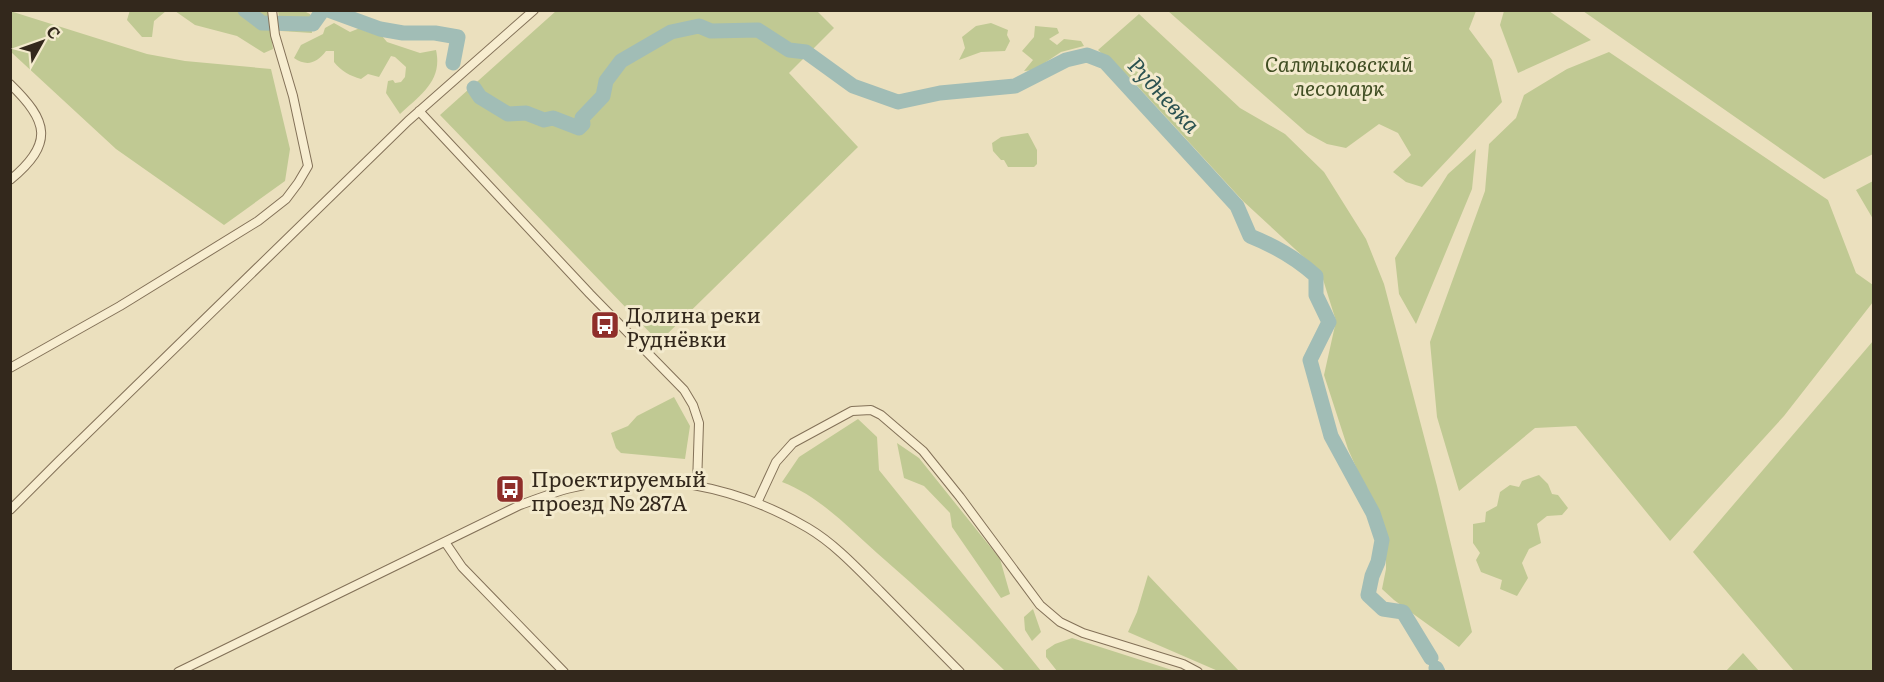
<svg xmlns="http://www.w3.org/2000/svg" width="1884" height="682" font-family="Literata,serif">
<style>
.green{fill:#c0c993}
.lines{fill:none;stroke-linecap:round;stroke-linejoin:round}
.river{stroke:#a1bdb6;stroke-width:15}
.street-casing{stroke:#837158;stroke-width:10}
.street{stroke:#f7edd0;stroke-width:8}
.labels{text-anchor:middle;dominant-baseline:central;stroke-width:6;stroke-linejoin:round;paint-order:stroke}
.park-label{font-size:21px;font-style:italic;fill:#414e23;stroke:#f3eacd}
.poi-label{font-size:21px;fill:#33281c;stroke:#f3eacd;text-anchor:start}
.water-label{font-size:22px;font-style:italic;fill:#2b5251;stroke:#f3eacd}
</style>
<rect width="100%" height="100%" fill="#ebe0be"/>
<path class="green" d="M 130,10 L 166,10 L 166,11 L 154,21 L 152,37 L 142,37 L 127,20 Z
M 10,11 L 147,54 L 185,61 L 271,69 L 290,149 L 285,181 L 224,225 L 116,149 L 11,52 Z
M 175,11 L 268,11 L 273,49 L 264,53 L 237,36 L 195,25 Z
M 278,11 L 304,11 L 310,14 L 312,33 L 281,31 Z
M 556,11 L 817,11 L 834,28 L 789,73 L 858,147 L 659,342 L 440,115 Z
M 1168,11 L 1476,11 L 1469,29 L 1492,60 L 1502,102 L 1422,187 L 1406,182 L 1393,172 L 1411,155 L 1398,133 L 1379,124 L 1346,148 L 1327,144 L 1307,133 Z
M 1504,11 L 1549,11 L 1591,40 L 1518,73 L 1500,25 Z
M 1583,11 L 1873,11 L 1873,154 L 1824,179 Z
M 1139,14 L 1240,108 L 1285,134 L 1324,172 L 1366,239 L 1384,284 L 1437,486 L 1472,632 L 1459,647 L 1394,600 L 1382,589 L 1386,569 L 1386,535 L 1348,449 L 1324,375 L 1336,321 L 1321,273 L 1243,201 L 1130,78 L 1098,50 Z
M 334,23 L 350,32 L 360,28 L 365,31 L 382,36 L 387,42 L 420,53 L 436,50 C 443,81 420,95 400,114 L 386,93 L 388,81 L 393,80 L 395,83 L 401,82 L 405,77 L 406,67 L 395,57 L 391,56 L 379,77 L 368,74 L 361,79 C 350,76 341,71 334,62 L 334,51 L 326,51 C 317,63 307,67 294,58 L 301,45 L 323,34 L 325,28 Z
M 991,23 L 1008,30 L 1007,35 L 1010,41 L 1005,51 L 981,52 L 959,60 L 965,48 L 962,37 L 976,26 Z
M 1035,26 L 1057,28 L 1059,33 L 1049,39 L 1057,45 L 1064,39 L 1081,41 L 1084,46 L 1061,52 L 1034,70 L 1024,71 L 1033,60 L 1022,51 L 1034,37 Z
M 1609,52 L 1828,200 L 1856,273 L 1873,285 L 1873,302 L 1784,416 L 1670,541 L 1576,426 L 1535,428 L 1459,491 L 1437,417 L 1430,342 L 1485,191 L 1489,144 L 1516,118 L 1524,95 L 1567,69 Z
M 1028,133 L 1037,150 L 1037,164 L 1034,167 L 1008,167 L 1004,160 L 1001,160 L 993,151 L 992,143 L 1001,137 Z
M 1476,149 L 1472,189 L 1416,324 L 1399,294 L 1395,258 L 1448,174 Z
M 1873,181 L 1873,219 L 1856,190 Z
M 1873,341 L 1873,671 L 1794,671 L 1693,552 Z
M 674,397 L 690,426 L 685,459 L 621,453 L 616,448 L 611,433 L 628,426 L 637,416 Z
M 858,419 L 877,437 L 879,470 L 1041,671 L 1005,671 C 963,630 921,591 877,553 C 848,527 819,496 782,482 L 799,457 Z
M 897,443 L 919,458 L 1000,559 L 1010,594 L 1001,598 L 952,527 L 950,513 L 924,486 L 904,478 Z
M 1539,475 L 1548,484 L 1552,494 L 1558,495 L 1568,508 L 1562,515 L 1547,516 L 1537,524 L 1541,543 L 1529,549 L 1522,563 L 1528,578 L 1517,596 L 1500,589 L 1502,580 L 1481,572 L 1476,560 L 1480,553 L 1473,543 L 1473,524 L 1485,522 L 1486,512 L 1497,506 L 1500,492 L 1510,485 L 1519,487 L 1522,481 Z
M 1148,575 L 1239,671 L 1218,671 L 1128,632 L 1137,612 Z
M 1033,609 L 1041,632 L 1032,641 L 1025,630 L 1024,617 Z
M 1072,638 L 1175,671 L 1057,671 L 1046,657 L 1046,650 L 1055,644 Z
M 1743,653 L 1759,671 L 1726,671 Z"/>
<g class="lines">
<path class="river" d="M 245,10 L 262,23 L 313,24 L 323,10
M 328,10 L 380,29 L 403,33 L 435,33 L 458,37 L 453,63
M 474,88 L 480,97 L 508,114 L 526,113 L 544,120 L 553,118 L 579,128 L 583,124 L 582,118 L 603,96 L 606,81 L 621,61 L 671,32 L 699,26 L 711,31 L 758,30 L 789,50 L 806,52 L 853,86 L 898,102 L 940,93 L 1015,86 L 1066,60 L 1087,55 L 1105,62 L 1237,206 L 1250,236 C 1275,246 1296,258 1316,276 L 1316,295 L 1329,322 L 1310,360 L 1331,436 L 1373,513 L 1382,540 L 1378,562 L 1372,576 L 1368,595 L 1383,609 L 1403,612 L 1431,658
M 1436,668 L 1438,672"/>
<g class="street-casing">
<path id="street" d="M 10,84 C 48,121 55,143 10,180
M 419,111 L 590,294 L 684,390 L 693,405 L 699,423 L 697,485
M 10,368 L 120,306 L 258,221 L 286,199 L 298,183 L 308,166 L 293,96 L 275,35 L 272,10
M 757,503 L 776,462 L 793,443 L 852,411 L 871,410 L 881,415 L 923,451 L 960,497 L 1040,605 L 1060,622 L 1083,633 L 1183,664 L 1198,672
M 10,510 L 59,461 L 408,121 L 534,10
M 445,542 L 462,567 L 564,672
M 178,672 L 520,505 C 537,499 554,492 571,488 C 652,469 737,486 808,528 C 835,544 858,569 880,591 C 907,618 933,645 960,672"/>
</g>
<use href="#street" class="street"/>
</g>
<defs>
<g id="bus-square" transform="scale(1.5)"><rect x="-9" y="-9" width="18" height="18" rx="4" fill="#8f2e2a" stroke="#f3eacd"/><path d="M-5-6H5V4H4V6H2V4H-2V6H-4V4H-5ZM-3.5-4V0h7V-4ZM-3.5 1.2v1.5H-2V1.2ZM2 1.2v1.5H3.5V1.2Z" fill="#fff"/></g>
</defs>
<g fill-rule="evenodd">
<use href="#bus-square" x="605" y="325"/>
<use href="#bus-square" x="510" y="489"/>
</g>
<g class="labels">
<g class="park-label">
<text x="1339" y="62">Салтыковский<tspan x="1339" dy="24">лесопарк</tspan></text>
</g>
<g class="poi-label">
<text x="626" y="313">Долина реки<tspan x="626" dy="24">Руднёвки</tspan></text>
<text x="531" y="477">Проектируемый<tspan x="531" dy="24">проезд № 287А</tspan></text>
</g>
<g class="water-label">
<text transform="translate(1165 94) rotate(47)">Рудневка</text>
</g>
</g>
<rect width="1884" height="682" fill="none" stroke="#33281c" stroke-width="24"/>
<g transform="translate(42 42) rotate(50)" stroke="#f3eacd" stroke-width="4.5" paint-order="stroke">
<path d="M0-4.5L10 22L0 15L-10 22Z" fill="#33281c"/>
<text y="-9" font-size="16" font-weight="bold" text-anchor="middle" fill="#33281c">С</text>
</g>
</svg>
